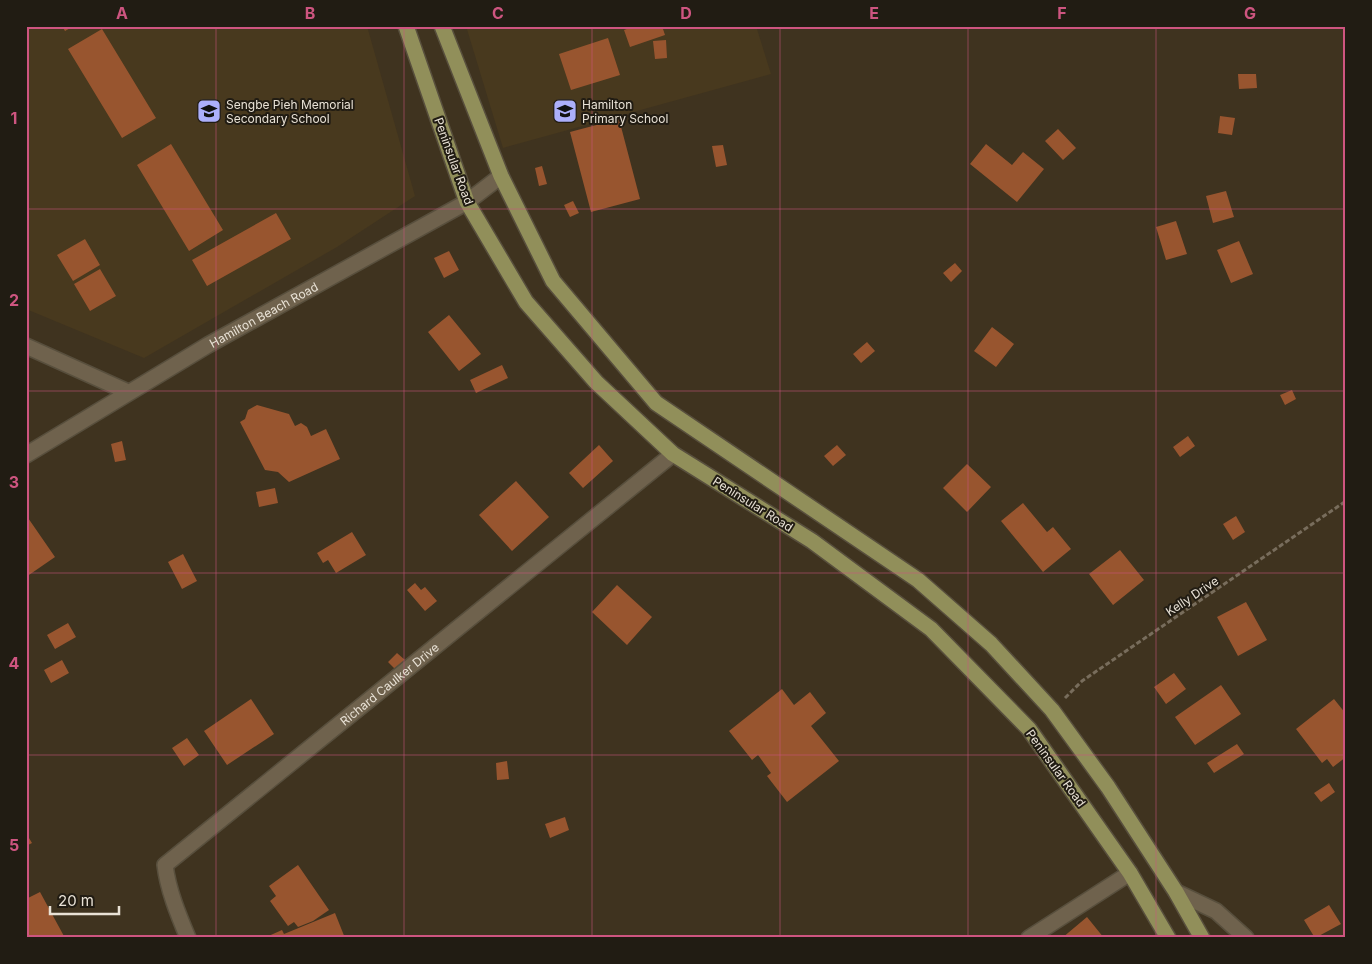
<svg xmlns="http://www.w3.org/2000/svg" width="1372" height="964" font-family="Inter,sans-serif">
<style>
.built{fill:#48391e}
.building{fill:#98552f}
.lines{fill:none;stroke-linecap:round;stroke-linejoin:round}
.street-casing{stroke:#584f3d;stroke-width:18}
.primary-casing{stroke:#584f3d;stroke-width:18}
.path{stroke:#786d5c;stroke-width:3;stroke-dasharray:5 2.5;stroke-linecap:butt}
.street{stroke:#6f624d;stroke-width:15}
.primary{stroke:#918f5a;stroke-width:15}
.grid{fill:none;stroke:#ce5580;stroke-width:1;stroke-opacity:0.55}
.labels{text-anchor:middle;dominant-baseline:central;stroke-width:4;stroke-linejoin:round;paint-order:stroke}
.poi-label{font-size:12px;fill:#e9e2d6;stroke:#211c13;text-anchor:start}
.street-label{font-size:12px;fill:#e9e2d6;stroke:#211c13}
.neatline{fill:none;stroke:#ce5580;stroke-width:2}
.grid-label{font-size:16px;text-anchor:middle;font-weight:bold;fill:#ce5580}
</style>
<rect width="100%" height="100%" fill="#3f331f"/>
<path class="built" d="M 26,26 L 367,26 L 415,196 L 337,247 L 144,358 L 26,309 Z
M 466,26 L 756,26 L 771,74 L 503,148 Z"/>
<path class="building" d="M 62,26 L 74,26 L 65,31 Z
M 635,26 L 662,26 L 665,35 L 630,47 L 624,30 Z
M 102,29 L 156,118 L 122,138 L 68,49 Z
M 608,38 L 620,75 L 571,90 L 559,54 Z
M 666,40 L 667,58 L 655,59 L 653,41 Z
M 1238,74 L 1256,74 L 1257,88 L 1239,89 Z
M 1220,116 L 1235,118 L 1232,135 L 1218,133 Z
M 619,119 L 640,199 L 591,212 L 570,132 Z
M 1058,129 L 1076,148 L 1063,160 L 1045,141 Z
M 171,144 L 223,230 L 189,251 L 137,165 Z
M 986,144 L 1012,165 L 1023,152 L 1044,169 L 1017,202 L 970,164 Z
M 723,145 L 727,165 L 716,167 L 712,146 Z
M 542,166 L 547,184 L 539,186 L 535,168 Z
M 1226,191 L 1234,217 L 1213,223 L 1206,196 Z
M 573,201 L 579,213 L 570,217 L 564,205 Z
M 276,213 L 291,239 L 207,286 L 192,260 Z
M 1176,221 L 1187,254 L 1166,260 L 1156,227 Z
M 85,239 L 100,265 L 73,281 L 57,255 Z
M 1239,241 L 1253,274 L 1231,283 L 1217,250 Z
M 449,251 L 459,270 L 444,278 L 434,258 Z
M 955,263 L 962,271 L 951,282 L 943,273 Z
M 100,269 L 116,296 L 90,311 L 74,284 Z
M 449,315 L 481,354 L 459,371 L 428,332 Z
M 992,327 L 1014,344 L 996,367 L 974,351 Z
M 867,342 L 875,351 L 861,363 L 853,354 Z
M 502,365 L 508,378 L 476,393 L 470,380 Z
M 1292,390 L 1296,399 L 1285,405 L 1280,395 Z
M 257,405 L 289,414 L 295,426 L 301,423 L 307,427 L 311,436 L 326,429 L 340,459 L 289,482 L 278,472 L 265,470 L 240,422 L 245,419 L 248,410 Z
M 1188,436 L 1195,446 L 1180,457 L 1173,447 Z
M 122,441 L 126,460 L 115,462 L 111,444 Z
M 599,445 L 613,461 L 583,488 L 569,473 Z
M 837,445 L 846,455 L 833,466 L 824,456 Z
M 967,464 L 991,487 L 967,512 L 943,488 Z
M 516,481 L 549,517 L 512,551 L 479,515 Z
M 275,488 L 278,503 L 259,507 L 256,492 Z
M 1023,503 L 1047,532 L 1053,527 L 1071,549 L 1043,572 L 1001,521 Z
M 26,515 L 55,557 L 26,577 Z
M 1236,516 L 1245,532 L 1233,540 L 1223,524 Z
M 352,532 L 366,555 L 336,573 L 328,560 L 323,563 L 317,553 Z
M 1120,550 L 1144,580 L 1113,605 L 1089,574 Z
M 183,554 L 197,581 L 182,589 L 168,562 Z
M 415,583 L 421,590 L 425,587 L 437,601 L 425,611 L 407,590 Z
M 617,585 L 652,617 L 627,645 L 592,612 Z
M 1246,602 L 1267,640 L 1238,656 L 1217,617 Z
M 68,623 L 76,637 L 55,649 L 47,635 Z
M 397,653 L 405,660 L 395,669 L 388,662 Z
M 62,660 L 69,673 L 51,683 L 44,670 Z
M 1174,673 L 1186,689 L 1166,704 L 1154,687 Z
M 1221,685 L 1241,714 L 1195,745 L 1175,717 Z
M 782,689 L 794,705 L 810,692 L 826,713 L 811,726 L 839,761 L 787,802 L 767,776 L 771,773 L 758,755 L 752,760 L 729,731 Z
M 251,699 L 274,734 L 227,765 L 204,731 Z
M 1334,699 L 1346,714 L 1346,757 L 1333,767 L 1327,759 L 1322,763 L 1296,729 Z
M 187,738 L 199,755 L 184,766 L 172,748 Z
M 1237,744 L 1244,754 L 1214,773 L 1207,763 Z
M 507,761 L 509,779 L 497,780 L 496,763 Z
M 1329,783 L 1335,792 L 1321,802 L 1314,793 Z
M 565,817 L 569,830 L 550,838 L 545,824 Z
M 26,833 L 32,843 L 26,846 Z
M 298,865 L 329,910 L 313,921 L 298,927 L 294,922 L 288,926 L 270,901 L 276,896 L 269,886 Z
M 40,892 L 65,938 L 26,938 L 26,899 Z
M 1329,905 L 1341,924 L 1315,938 L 1304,920 Z
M 335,913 L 345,938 L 264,938 L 282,930 L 284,934 Z
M 1087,917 L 1104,938 L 1062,938 Z"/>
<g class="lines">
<g class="street-casing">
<g id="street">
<path d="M 26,346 L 128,392"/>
<path id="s1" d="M 26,455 L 208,345 L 467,202 L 501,176"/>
<path d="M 1176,892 L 1216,911 L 1246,938"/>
<path id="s2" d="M 188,938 C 178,914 168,890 165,865 L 673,454"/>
<path d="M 1029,938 L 1130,873"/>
</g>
</g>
<g class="primary-casing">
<path id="primary" d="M 406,26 L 467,202 L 526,302 L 596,382 L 673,454 L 812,541 L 931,629 L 1029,729 L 1130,873 L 1168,938
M 442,26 L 501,176 L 553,281 L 656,403 L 918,580 L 991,644 L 1052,710 L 1108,787 L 1176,892 L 1202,938"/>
</g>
<path class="path" d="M 1065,698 L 1082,681 L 1346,501"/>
<use href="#street" class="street"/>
<use href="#primary" class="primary"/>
</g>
<path class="grid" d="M 216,26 L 216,938M 404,26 L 404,938M 592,26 L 592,938M 780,26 L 780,938M 968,26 L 968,938M 1156,26 L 1156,938M 26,209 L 1346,209M 26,391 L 1346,391M 26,573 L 1346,573M 26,755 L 1346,755"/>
<defs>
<g id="school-square" transform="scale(1.25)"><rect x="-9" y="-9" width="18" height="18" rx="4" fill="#acaffb" stroke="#211c13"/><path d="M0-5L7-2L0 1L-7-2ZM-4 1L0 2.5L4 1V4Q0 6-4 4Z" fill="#111"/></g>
</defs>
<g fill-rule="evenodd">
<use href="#school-square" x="209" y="111"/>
<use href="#school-square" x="565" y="111"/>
</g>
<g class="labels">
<g class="poi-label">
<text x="226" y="104">Sengbe Pieh Memorial<tspan x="226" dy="14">Secondary School</tspan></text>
<text x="582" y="104">Hamilton<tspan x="582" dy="14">Primary School</tspan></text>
</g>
<g class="street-label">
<text transform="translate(454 161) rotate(70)">Peninsular Road</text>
<text stroke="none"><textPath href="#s1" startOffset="276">Hamilton Beach Road</textPath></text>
<text transform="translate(753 504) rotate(32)">Peninsular Road</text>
<text transform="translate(1192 596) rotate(-34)">Kelly Drive</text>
<text stroke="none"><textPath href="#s2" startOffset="365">Richard Caulker Drive</textPath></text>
<text transform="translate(1056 768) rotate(54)">Peninsular Road</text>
</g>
</g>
<rect width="1372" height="964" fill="none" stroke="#211c13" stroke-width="55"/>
<path d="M50 906v8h69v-8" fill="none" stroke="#e9e2d6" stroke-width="2.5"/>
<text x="58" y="906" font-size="15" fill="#e9e2d6" stroke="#211c13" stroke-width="4" paint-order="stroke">20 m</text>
<rect x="28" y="28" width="1316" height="908" class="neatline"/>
<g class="grid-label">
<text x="122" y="19">A</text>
<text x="310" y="19">B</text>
<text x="498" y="19">C</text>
<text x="686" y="19">D</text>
<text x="874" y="19">E</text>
<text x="1062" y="19">F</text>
<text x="1250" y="19">G</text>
<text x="14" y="124">1</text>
<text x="14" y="306">2</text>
<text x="14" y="488">3</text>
<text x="14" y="669">4</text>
<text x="14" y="851">5</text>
</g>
</svg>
